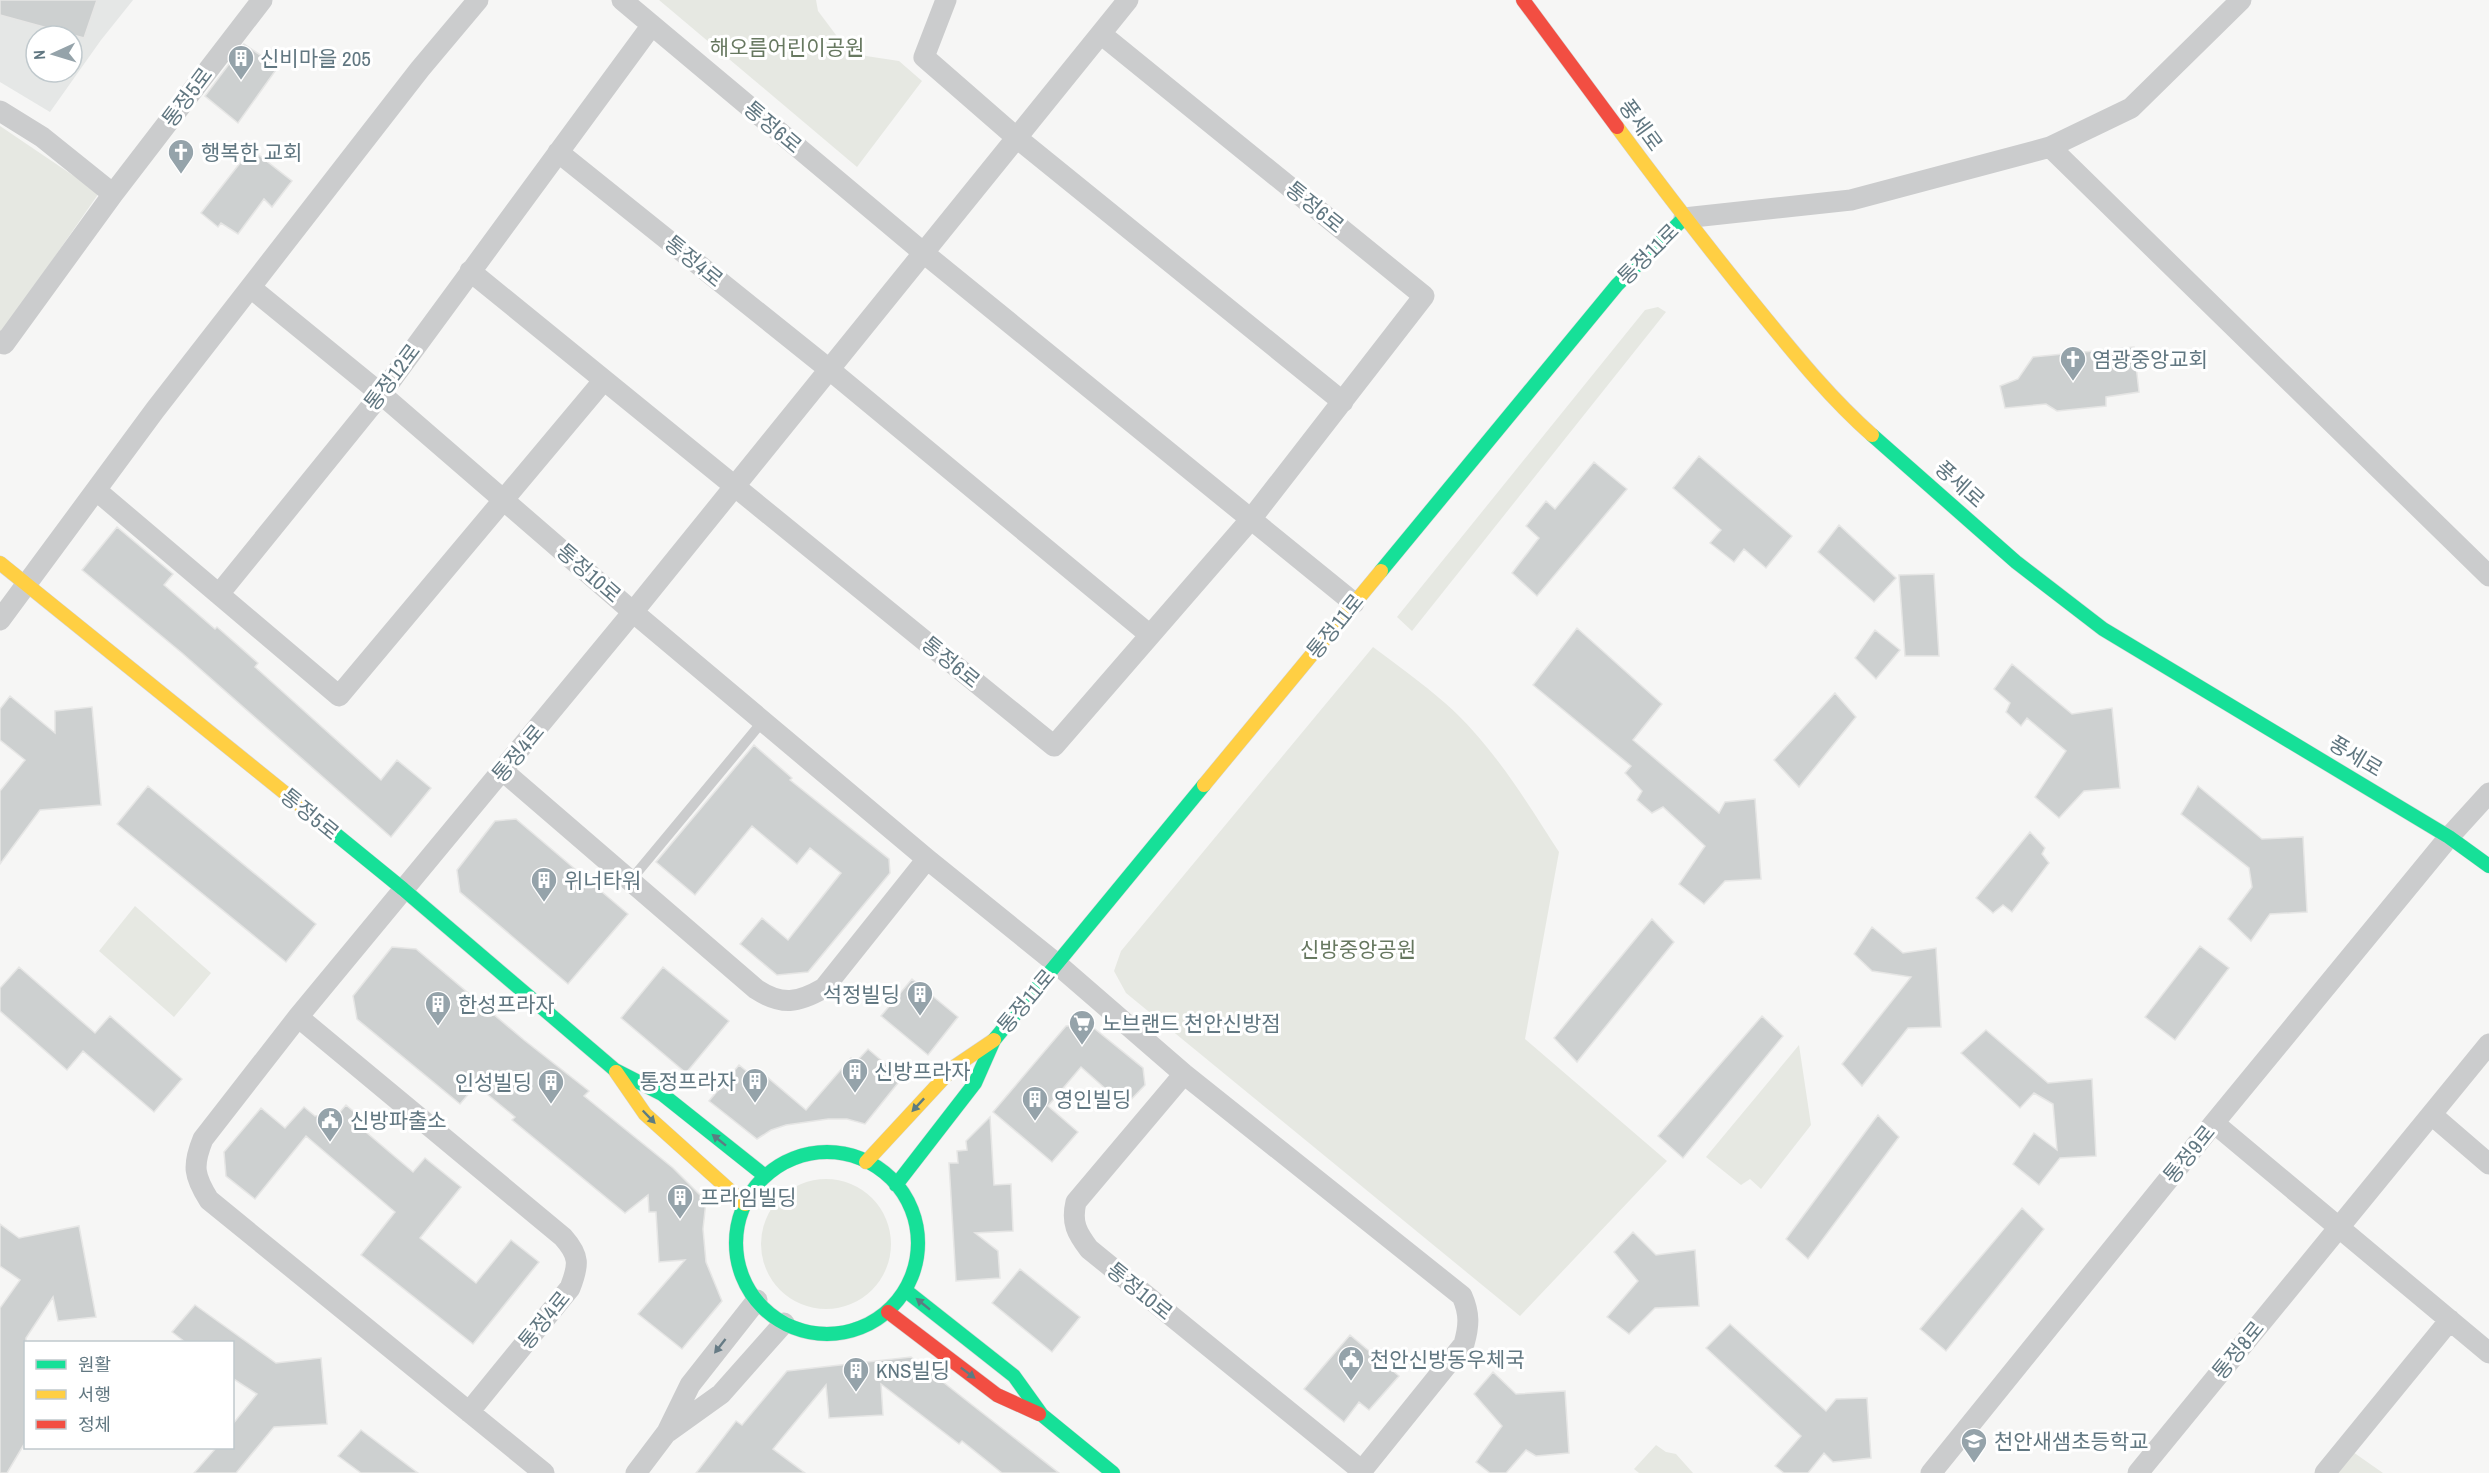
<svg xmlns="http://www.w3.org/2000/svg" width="2489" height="1473" font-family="'Archivo Narrow','Noto Sans KR',sans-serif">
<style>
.built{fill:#e5e7e6;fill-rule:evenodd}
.green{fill:#e6e8e2}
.building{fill:#cdd0d0;stroke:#e6e6e5;stroke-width:1.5}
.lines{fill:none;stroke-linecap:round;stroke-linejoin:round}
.fast-casing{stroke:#d3d4d5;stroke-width:15}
.slow-casing{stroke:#d3d4d5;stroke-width:15}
.jam-casing{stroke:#d3d4d5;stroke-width:15}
.lane{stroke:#cbcccd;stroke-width:10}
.street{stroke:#cbcccd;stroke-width:21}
.fast{stroke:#16e098;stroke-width:14}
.slow{stroke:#ffcf43;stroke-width:14}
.jam{stroke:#f24e42;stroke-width:14}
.oneway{fill:#5d7c82}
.oneway2{fill:#667b85}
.labels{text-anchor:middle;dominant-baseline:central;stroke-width:6;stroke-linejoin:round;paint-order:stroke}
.park-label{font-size:21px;fill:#677860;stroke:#fff}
.poi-label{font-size:21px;fill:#617781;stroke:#fff;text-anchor:start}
.street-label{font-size:21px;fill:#617781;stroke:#fff}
</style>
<rect width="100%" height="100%" fill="#f6f6f5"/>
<path class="built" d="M 0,0 L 133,0 L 101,40 L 50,112 L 0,82 ZM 36,36 L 72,36 L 72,72 L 36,72 Z"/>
<path class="green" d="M 659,0 L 816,0 L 818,11 L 839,39 L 866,56 L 899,61 L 922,81 L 857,167 Z
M 0,126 L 99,193 L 1,334 L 0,333 Z
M 1658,307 L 1666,312 L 1412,631 L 1397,617 L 1645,310 Z
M 1373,647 C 1397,665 1422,683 1445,703 C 1492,744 1526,801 1559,852 L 1525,1039 L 1667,1161 L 1520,1316 L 1126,993 L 1114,971 L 1121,951 Z
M 135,906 L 211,973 L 174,1017 L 99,951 Z
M 1799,1045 L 1811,1125 L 1761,1189 L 1750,1179 L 1741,1185 L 1706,1157 Z
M761 1244a65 65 0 1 1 130 0a65 65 0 1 1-130 0Z
M 1656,1445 L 1666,1452 L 1676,1454 L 1693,1473 L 1639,1473 L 1634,1469 Z
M 2353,1452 L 2383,1473 L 2337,1473 Z"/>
<path class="building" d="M 0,0 L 97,0 L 84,38 L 0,15 Z
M 244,44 L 278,67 L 238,123 L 205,96 Z
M 251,149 L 292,181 L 272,207 L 264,199 L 238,234 L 221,223 L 218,227 L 201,213 Z
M 2134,347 L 2139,392 L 2106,397 L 2106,406 L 2057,411 L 2046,404 L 2005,408 L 2000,386 L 2018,379 L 2033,357 Z
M 1699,456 L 1792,536 L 1766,568 L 1744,549 L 1734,562 L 1710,543 L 1721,530 L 1673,488 Z
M 1594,462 L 1627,489 L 1537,596 L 1512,573 L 1539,538 L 1526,526 L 1546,501 L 1555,509 Z
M 1839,525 L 1896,578 L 1874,602 L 1818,552 Z
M 117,527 L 173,574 L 164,585 L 215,629 L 217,627 L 258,663 L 255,667 L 381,780 L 397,760 L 431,788 L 391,837 L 182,653 L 82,570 Z
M 1934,574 L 1939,656 L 1905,656 L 1899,575 Z
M 1577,628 L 1662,704 L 1633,740 L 1719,813 L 1725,802 L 1755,799 L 1761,879 L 1725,881 L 1704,904 L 1679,884 L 1705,846 L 1663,807 L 1652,813 L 1637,800 L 1642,791 L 1625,773 L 1631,766 L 1533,685 Z
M 1875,630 L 1900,650 L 1876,679 L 1855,658 Z
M 2012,664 L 2072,714 L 2112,708 L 2120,788 L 2084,791 L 2059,818 L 2035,797 L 2066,751 L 2027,718 L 2021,726 L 2006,712 L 2010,703 L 1994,689 Z
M 1835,693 L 1856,717 L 1799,787 L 1774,760 Z
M 10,696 L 55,733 L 55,711 L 92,707 L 101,805 L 40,810 L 0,864 L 0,791 L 25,760 L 0,740 L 0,709 Z
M 754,745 L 792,778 L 790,780 L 889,859 L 890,873 L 808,972 L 777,975 L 740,944 L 762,918 L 788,940 L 841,873 L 810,848 L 797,864 L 752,826 L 695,895 L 656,862 Z
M 148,786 L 316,924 L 286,962 L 117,824 Z
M 2198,786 L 2262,839 L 2303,837 L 2307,912 L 2270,914 L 2251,941 L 2228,919 L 2252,887 L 2249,868 L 2181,814 Z
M 516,819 L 628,914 L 568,984 L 460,892 L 457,870 L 495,821 Z
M 2030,832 L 2045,848 L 2042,854 L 2049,863 L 2012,912 L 2003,905 L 1993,913 L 1976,898 Z
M 1652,919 L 1674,942 L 1577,1062 L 1554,1038 Z
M 1872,927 L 1903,953 L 1936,948 L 1941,1027 L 1908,1028 L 1862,1086 L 1842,1064 L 1911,977 L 1872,971 L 1854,954 Z
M 2200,946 L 2229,968 L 2175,1040 L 2145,1017 Z
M 392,947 L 416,949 L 524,1040 L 589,1091 L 584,1096 L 673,1168 L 706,1201 L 703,1229 L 706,1262 L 722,1301 L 682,1349 L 638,1314 L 685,1260 L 659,1262 L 656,1212 L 649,1212 L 648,1195 L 625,1213 L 512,1120 L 515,1117 L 476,1085 L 460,1104 L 357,1019 L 353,996 Z
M 19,967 L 95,1033 L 110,1016 L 182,1079 L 154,1112 L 83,1051 L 67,1070 L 0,1011 L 0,988 Z
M 663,967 L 729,1021 L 686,1073 L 621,1018 Z
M 912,979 L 958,1017 L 928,1055 L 881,1016 Z
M 1762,1016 L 1783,1036 L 1683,1158 L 1658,1136 Z
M 1090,1025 L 1143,1068 L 1145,1085 L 1125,1106 L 1081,1067 L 1048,1106 L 1078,1132 L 1052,1162 L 993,1112 L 1066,1026 Z
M 1986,1030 L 2048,1083 L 2092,1079 L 2096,1156 L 2060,1158 L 2039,1185 L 2013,1164 L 2034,1133 L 2057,1150 L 2053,1104 L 2034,1093 L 2020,1108 L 1961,1053 Z
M 868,1049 L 902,1078 L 865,1124 L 847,1119 L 828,1119 L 786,1125 L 771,1130 L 757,1139 L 709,1101 L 739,1065 L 754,1077 L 761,1072 L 806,1110 L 851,1058 L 856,1062 Z
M 346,1105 L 359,1116 L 354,1122 L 413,1172 L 425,1158 L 461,1187 L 420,1238 L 476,1283 L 511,1240 L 539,1262 L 473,1344 L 361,1255 L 395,1212 L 306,1136 L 255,1199 L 226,1176 L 224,1152 L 261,1108 L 285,1128 L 304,1107 L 315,1116 L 339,1113 Z
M 1878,1115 L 1899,1137 L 1808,1259 L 1786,1239 Z
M 990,1117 L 994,1185 L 1011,1184 L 1013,1231 L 975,1233 L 998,1251 L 1000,1278 L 956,1281 L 949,1163 L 958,1163 L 957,1151 L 967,1150 L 966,1141 Z
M 2022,1208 L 2044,1229 L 1946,1351 L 1920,1329 Z
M 0,1224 L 19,1238 L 79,1226 L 96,1317 L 58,1321 L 53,1297 L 26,1338 L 26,1441 L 7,1473 L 0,1473 L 0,1308 L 20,1280 L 0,1266 Z
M 1633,1232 L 1656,1255 L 1695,1250 L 1699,1306 L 1655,1308 L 1629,1334 L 1607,1317 L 1638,1281 L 1614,1252 Z
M 1020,1269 L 1080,1317 L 1052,1352 L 992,1303 Z
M 195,1305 L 276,1363 L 321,1358 L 327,1424 L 274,1427 L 236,1473 L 194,1473 L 216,1448 L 232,1448 L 232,1425 L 257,1394 L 232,1378 L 232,1342 L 185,1342 L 172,1332 Z
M 1730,1324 L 1826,1411 L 1836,1399 L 1867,1398 L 1871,1458 L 1833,1462 L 1824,1453 L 1808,1473 L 1784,1473 L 1775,1466 L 1801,1436 L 1706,1348 Z
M 1350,1335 L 1399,1376 L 1369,1410 L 1359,1402 L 1344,1422 L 1304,1389 Z
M 911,1357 L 1059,1473 L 1002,1473 L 962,1441 L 959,1444 L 881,1384 L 883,1415 L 829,1418 L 826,1385 L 773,1449 L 805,1473 L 696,1473 L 736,1421 L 742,1425 L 787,1371 Z
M 1493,1372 L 1516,1394 L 1565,1391 L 1569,1453 L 1536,1456 L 1526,1450 L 1506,1473 L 1490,1473 L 1476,1462 L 1502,1426 L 1474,1394 Z
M 361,1430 L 418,1473 L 361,1473 L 338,1456 Z"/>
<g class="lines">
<g class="fast-casing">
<path id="fast" d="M 1872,435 L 2016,562 L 2103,629 L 2449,837 L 2489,866
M 1381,571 L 1617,285 L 1684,218
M 322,823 L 403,889 L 615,1070 L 662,1094 L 765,1176
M736 1243a91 91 0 1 1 182 0a91 91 0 1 1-182 0Z
M 896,1185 L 975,1083 L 994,1040 L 1204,785
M 905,1290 L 1014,1376 L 1042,1415 L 1113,1473"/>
</g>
<g class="slow-casing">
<path id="slow" d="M 1617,127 C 1663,189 1709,249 1758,309 C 1794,353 1829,397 1872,435
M 0,563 L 322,823
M 1204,785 L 1381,571
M 616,1072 L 645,1114 L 745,1204
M 866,1162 L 954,1067 L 994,1040"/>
</g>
<g class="jam-casing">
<path id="jam" d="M 1523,0 L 1617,127
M 888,1312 L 997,1395 L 1039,1414"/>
</g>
<path class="lane" d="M 630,881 L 763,721"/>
<path class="street" d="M 622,0 L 925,254 L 1354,603
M 946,0 L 924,57 L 1017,138 L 1343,402
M 0,111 L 42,137 L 113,194 L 262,0
M 2050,147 L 2489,576
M 558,152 L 830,370 L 1150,635
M 1684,218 L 1851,200 L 2050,147 L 2131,108 L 2241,0
M 470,271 L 1054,746 L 1251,519 L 1424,296 L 1101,34
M 251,288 L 381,394 L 633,612 L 927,859 L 1057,964 L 1184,1074 L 1462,1296 C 1470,1314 1469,1326 1464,1344 L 1360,1473
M 0,341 L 4,344 L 113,194
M 97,491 L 339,696 L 604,380
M 219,594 L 381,394 L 652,25
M 0,620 L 155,410 L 420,69 L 478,0
M 503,771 L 756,989 C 782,1006 798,1003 824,988 L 927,859
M 298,1017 L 563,1237 C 580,1256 579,1265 570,1288 L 469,1412
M 1184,1074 L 1076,1202 C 1071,1223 1077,1233 1089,1249 L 1362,1471
M 2432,1115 L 2489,1164
M 2214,1123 L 2489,1353
M 668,1432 L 721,1394 L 784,1323
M 544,1473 L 209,1200 C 194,1176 192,1166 203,1139 L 298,1017 L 633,612 L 1128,0
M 636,1473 L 667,1432 L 690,1385 L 757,1300
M 1931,1473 L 2214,1123 L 2449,837 L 2489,793
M 2138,1473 L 2489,1044
M 2325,1473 L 2450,1320"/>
<use href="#fast" class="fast"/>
<use href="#slow" class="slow"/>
<use href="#jam" class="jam"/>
</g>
<defs><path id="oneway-solid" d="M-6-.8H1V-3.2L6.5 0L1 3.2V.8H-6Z" transform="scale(1.5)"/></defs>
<g class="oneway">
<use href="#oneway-solid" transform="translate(918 1105) rotate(133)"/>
<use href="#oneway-solid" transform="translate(649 1117) rotate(46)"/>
<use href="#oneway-solid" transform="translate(719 1140) rotate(-141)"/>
<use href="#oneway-solid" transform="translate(923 1304) rotate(-141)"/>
<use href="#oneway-solid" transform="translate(968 1373) rotate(37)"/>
</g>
<use class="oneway2" href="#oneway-solid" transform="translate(720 1346) rotate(128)"/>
<defs>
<g id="building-pin" transform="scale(1.35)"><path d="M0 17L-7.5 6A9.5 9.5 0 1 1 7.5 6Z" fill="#95a3aa" stroke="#fff"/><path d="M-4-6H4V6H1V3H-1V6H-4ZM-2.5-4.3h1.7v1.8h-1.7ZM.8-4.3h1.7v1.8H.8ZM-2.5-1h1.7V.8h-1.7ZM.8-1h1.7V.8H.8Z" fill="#fff"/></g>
<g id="church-pin" transform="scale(1.35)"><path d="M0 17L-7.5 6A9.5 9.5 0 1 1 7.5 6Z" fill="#95a3aa" stroke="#fff"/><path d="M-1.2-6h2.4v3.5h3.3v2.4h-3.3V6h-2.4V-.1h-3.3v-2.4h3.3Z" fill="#fff"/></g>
<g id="supermarket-pin" transform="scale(1.35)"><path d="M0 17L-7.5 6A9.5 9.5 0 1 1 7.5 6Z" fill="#95a3aa" stroke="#fff"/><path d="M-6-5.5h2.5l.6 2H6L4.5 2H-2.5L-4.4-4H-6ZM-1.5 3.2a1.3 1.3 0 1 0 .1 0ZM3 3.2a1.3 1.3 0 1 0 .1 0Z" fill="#fff"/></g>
<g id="civic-pin" transform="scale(1.35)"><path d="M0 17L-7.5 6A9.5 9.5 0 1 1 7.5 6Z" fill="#95a3aa" stroke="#fff"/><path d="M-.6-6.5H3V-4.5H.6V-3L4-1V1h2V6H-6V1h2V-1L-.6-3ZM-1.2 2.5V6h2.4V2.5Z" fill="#fff"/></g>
<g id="school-pin" transform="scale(1.35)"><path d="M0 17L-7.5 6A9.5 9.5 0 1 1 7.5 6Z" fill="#95a3aa" stroke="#fff"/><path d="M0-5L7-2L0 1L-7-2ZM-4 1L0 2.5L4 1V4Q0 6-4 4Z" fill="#fff"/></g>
</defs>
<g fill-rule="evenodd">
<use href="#building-pin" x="241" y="58"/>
<use href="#church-pin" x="181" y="152"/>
<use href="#church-pin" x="2073" y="359"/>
<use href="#building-pin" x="544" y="880"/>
<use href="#building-pin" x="920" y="994"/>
<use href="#building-pin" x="438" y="1004"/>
<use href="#supermarket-pin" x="1082" y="1023"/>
<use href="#building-pin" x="855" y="1071"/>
<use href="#building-pin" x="755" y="1081"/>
<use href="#building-pin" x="551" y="1082"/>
<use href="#building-pin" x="1035" y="1099"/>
<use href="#civic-pin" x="330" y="1120"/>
<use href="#building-pin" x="680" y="1197"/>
<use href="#civic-pin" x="1351" y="1359"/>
<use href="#building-pin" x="856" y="1370"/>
<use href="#school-pin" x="1974" y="1441"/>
</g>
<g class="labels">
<g class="park-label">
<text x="787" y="47">해오름어린이공원</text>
<text x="1358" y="949">신방중앙공원</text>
</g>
<g class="poi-label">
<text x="260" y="58">신비마을 205</text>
<text x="201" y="152">행복한 교회</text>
<text x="2092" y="359">염광중앙교회</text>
<text x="564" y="880">위너타워</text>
<text x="900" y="994" text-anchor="end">석정빌딩</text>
<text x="458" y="1004">한성프라자</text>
<text x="1102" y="1023">노브랜드 천안신방점</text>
<text x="874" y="1071">신방프라자</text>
<text x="736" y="1081" text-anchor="end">통정프라자</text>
<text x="532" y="1082" text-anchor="end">인성빌딩</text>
<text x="1054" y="1099">영인빌딩</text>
<text x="350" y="1120">신방파출소</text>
<text x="700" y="1197">프라임빌딩</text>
<text x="1370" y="1359">천안신방동우체국</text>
<text x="876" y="1370">KNS빌딩</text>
<text x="1994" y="1441">천안새샘초등학교</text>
</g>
<g class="street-label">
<text transform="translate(187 97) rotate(-53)">통정5로</text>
<text transform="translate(1641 125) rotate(54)">풍세로</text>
<text transform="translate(773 127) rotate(40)">통정6로</text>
<text transform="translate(1315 207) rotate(39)">통정6로</text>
<text transform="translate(1648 254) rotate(-45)">통정11로</text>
<text transform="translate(694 261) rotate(39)">통정4로</text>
<text transform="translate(392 377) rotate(-53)">통정12로</text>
<text transform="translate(1960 484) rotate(42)">풍세로</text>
<text transform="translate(589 573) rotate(41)">통정10로</text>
<text transform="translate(1335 626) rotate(-51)">통정11로</text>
<text transform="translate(951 662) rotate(39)">통정6로</text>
<text transform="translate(518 753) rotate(-50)">통정4로</text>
<text transform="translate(2356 756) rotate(31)">풍세로</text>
<text transform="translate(310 814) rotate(39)">통정5로</text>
<text transform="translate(1026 1001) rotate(-50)">통정11로</text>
<text transform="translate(2189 1154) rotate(-51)">통정9로</text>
<text transform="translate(1140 1291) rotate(39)">통정10로</text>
<text transform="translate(544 1320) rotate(-51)">통정4로</text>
<text transform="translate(2238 1350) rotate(-51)">통정8로</text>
</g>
</g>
<rect x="24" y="1341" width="210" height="108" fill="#ffffff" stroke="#c0c9cd" stroke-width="1.5"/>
<rect x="36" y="1360" width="30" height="9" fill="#16e098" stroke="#c0c9cd" stroke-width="1.5"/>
<text x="78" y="1371" font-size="18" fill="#617781">원활</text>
<rect x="36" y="1390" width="30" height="9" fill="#ffcf43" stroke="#c0c9cd" stroke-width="1.5"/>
<text x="78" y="1401" font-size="18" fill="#617781">서행</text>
<rect x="36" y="1420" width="30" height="9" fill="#f24e42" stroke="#c0c9cd" stroke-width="1.5"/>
<text x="78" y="1431" font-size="18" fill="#617781">정체</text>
<g transform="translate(54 54) rotate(266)"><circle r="28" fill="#ffffff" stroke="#c0c9cd" stroke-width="1.5"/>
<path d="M0-4.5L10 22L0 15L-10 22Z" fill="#95a3aa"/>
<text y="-9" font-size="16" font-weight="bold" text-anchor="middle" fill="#617781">N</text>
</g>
</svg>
